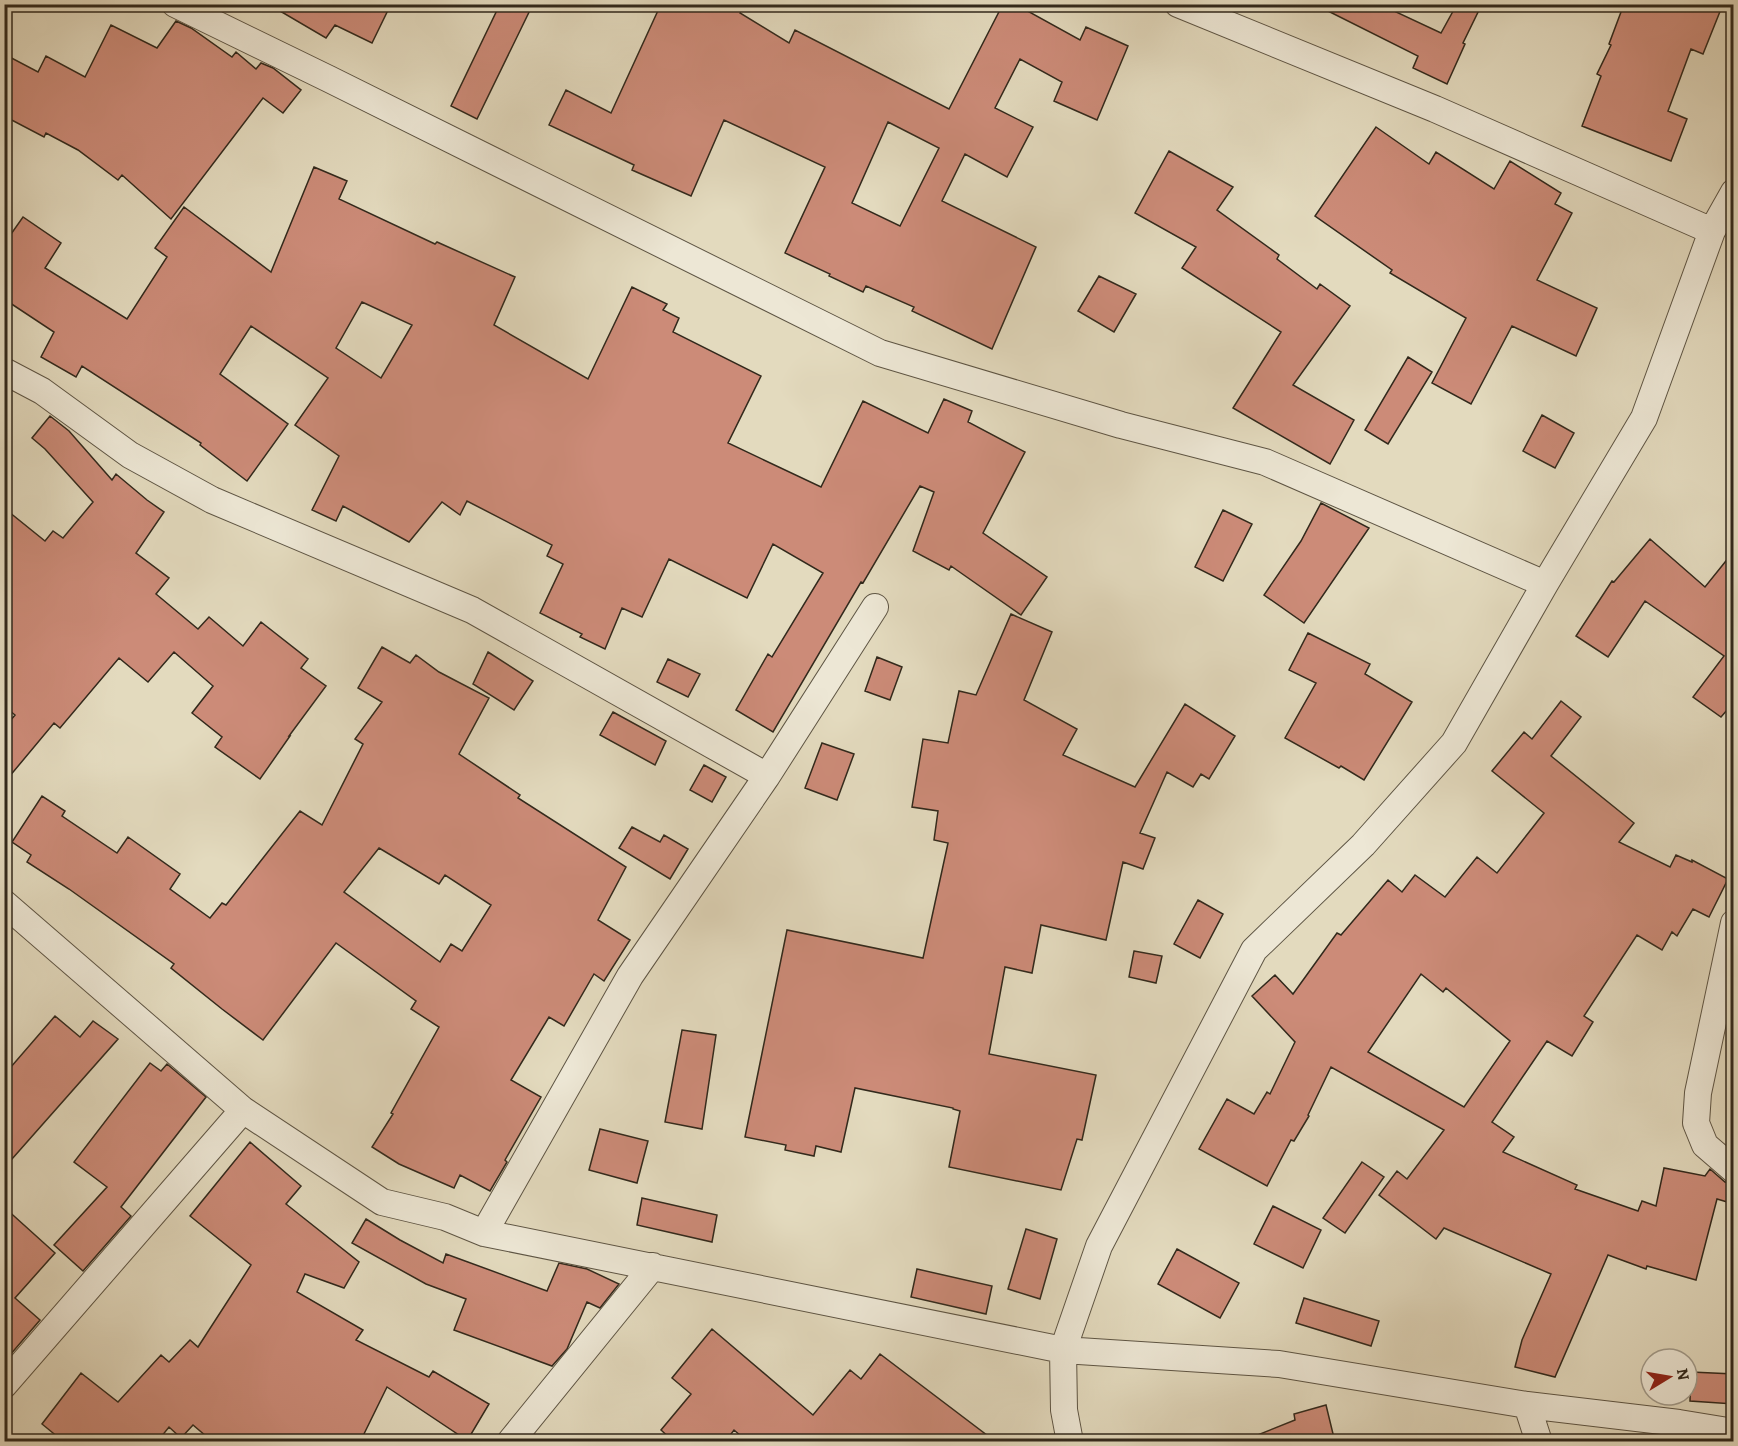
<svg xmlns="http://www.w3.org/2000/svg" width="1738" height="1446" font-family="Alegreya,serif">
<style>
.building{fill:#cc8b78;stroke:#32291c;stroke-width:1.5;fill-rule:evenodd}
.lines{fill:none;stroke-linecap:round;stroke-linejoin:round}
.minor-casing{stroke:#5e5544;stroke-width:28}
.minor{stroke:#ede7d5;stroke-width:26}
</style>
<rect width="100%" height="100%" fill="#e3dabe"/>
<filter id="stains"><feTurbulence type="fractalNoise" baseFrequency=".00333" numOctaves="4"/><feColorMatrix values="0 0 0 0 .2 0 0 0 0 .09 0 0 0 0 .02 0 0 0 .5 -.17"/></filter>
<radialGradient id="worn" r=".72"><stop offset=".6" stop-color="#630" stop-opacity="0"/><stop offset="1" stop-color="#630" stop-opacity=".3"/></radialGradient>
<path class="building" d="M 268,4 L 391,4 L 372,43 L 335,25 L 326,38 Z
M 500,4 L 533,4 L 477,119 L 451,106 Z
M 661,4 L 745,4 L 740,13 L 789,43 L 795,30 L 949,109 L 1003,4 L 1015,4 L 1080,40 L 1086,27 L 1128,46 L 1097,120 L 1054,101 L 1062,82 L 1020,59 L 995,108 L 1033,127 L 1007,177 L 965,154 L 942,201 L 1036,247 L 992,349 L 912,311 L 914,307 L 866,286 L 863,292 L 829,276 L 830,274 L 785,253 L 825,167 L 724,120 L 691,196 L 632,170 L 634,165 L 549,125 L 566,90 L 611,113 ZM 888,122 L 939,148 L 900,226 L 852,203 Z
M 1314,4 L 1400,4 L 1396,12 L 1441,33 L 1457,4 L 1482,4 L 1463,43 L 1465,44 L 1447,84 L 1413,68 L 1418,56 Z
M 1624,4 L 1723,4 L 1703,54 L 1691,49 L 1668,111 L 1687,119 L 1671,161 L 1582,126 L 1601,76 L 1597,74 L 1611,45 L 1609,44 Z
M 176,21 L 191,28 L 232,57 L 236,52 L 256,69 L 261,63 L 273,68 L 301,90 L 283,113 L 263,98 L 171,219 L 122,175 L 118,180 L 78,150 L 46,133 L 44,137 L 4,116 L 4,54 L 38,72 L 46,56 L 85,77 L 111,25 L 157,48 Z
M 1376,127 L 1429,164 L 1436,152 L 1494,189 L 1510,161 L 1561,193 L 1555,204 L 1572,213 L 1537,280 L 1597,308 L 1576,356 L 1512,326 L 1471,404 L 1432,383 L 1466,318 L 1390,273 L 1392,270 L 1315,216 Z
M 1169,151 L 1233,187 L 1217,210 L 1279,255 L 1277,259 L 1317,289 L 1320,284 L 1350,306 L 1293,385 L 1354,420 L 1330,464 L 1233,408 L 1281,332 L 1182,268 L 1196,247 L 1135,213 Z
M 314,167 L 347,181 L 339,199 L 435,244 L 437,242 L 515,277 L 494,325 L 588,379 L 632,287 L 667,304 L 663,310 L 679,318 L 673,332 L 761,376 L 728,443 L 821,487 L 863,401 L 928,433 L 944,399 L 972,411 L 968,422 L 1025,452 L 983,533 L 1047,577 L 1021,615 L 951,566 L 949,570 L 913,551 L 934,492 L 920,486 L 863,583 L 861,582 L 773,732 L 736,710 L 768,654 L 772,657 L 823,573 L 773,544 L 747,598 L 669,559 L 642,617 L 622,608 L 605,649 L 580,637 L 582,634 L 540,613 L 563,564 L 547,556 L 552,545 L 467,501 L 460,515 L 442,502 L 409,542 L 343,506 L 336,521 L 312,510 L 339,456 L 295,425 L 328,378 L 251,326 L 220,374 L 288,424 L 247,481 L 200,445 L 201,443 L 82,366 L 76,377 L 41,357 L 54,332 L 4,299 L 4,244 L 23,217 L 61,243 L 45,268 L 127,319 L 167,257 L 155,248 L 184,207 L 271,272 ZM 362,302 L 412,325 L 381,378 L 336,348 Z
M 1099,276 L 1136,294 L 1114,332 L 1078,311 Z
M 1408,357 L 1432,372 L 1388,444 L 1365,430 Z
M 1542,415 L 1574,433 L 1555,468 L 1523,451 Z
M 50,416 L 69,431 L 112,480 L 116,474 L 147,500 L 164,512 L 136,553 L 169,578 L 156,594 L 198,629 L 209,617 L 243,646 L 261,622 L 308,659 L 301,668 L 326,686 L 289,736 L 290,736 L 260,779 L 215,747 L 222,737 L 192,713 L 213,686 L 174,652 L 148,682 L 119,658 L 60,728 L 54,723 L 4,783 L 4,728 L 15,715 L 4,706 L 4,508 L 45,541 L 53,531 L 63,538 L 93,502 L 45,449 L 32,438 Z
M 1321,503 L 1369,528 L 1304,623 L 1264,595 L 1301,541 Z
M 1223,510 L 1252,524 L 1223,581 L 1195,567 Z
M 1650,539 L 1705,587 L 1734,551 L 1734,702 L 1721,717 L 1693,697 L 1724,656 L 1645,601 L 1608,657 L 1576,636 L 1612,581 L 1614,582 Z
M 1011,614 L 1052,632 L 1024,700 L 1077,729 L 1063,755 L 1135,787 L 1185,704 L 1235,736 L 1209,779 L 1201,774 L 1193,787 L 1167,772 L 1140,833 L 1155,838 L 1143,869 L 1123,862 L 1106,940 L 1041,925 L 1032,973 L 1005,967 L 989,1054 L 1096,1075 L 1082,1140 L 1077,1139 L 1061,1190 L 949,1167 L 960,1111 L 953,1109 L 953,1108 L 855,1088 L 841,1152 L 816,1146 L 814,1156 L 785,1150 L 786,1145 L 745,1137 L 787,930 L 923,958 L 948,843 L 934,840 L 938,811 L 912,807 L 923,739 L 948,743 L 959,691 L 976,695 Z
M 1308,633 L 1370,664 L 1365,674 L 1412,702 L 1364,780 L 1341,766 L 1339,768 L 1285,738 L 1316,683 L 1289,670 Z
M 382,647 L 410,663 L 416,655 L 439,672 L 489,698 L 459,754 L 520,795 L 518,798 L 626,867 L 598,920 L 630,940 L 604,981 L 594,974 L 564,1026 L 549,1017 L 511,1080 L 541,1097 L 505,1160 L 507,1162 L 490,1191 L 460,1175 L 454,1188 L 399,1164 L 372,1147 L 393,1114 L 391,1113 L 439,1027 L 411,1009 L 416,1001 L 336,943 L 263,1040 L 222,1009 L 171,968 L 174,964 L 69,889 L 27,862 L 31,855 L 12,842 L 42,796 L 65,811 L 62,816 L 117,853 L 128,837 L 180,874 L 170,889 L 210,918 L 222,903 L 226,905 L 300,811 L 322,825 L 363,744 L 355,739 L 382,702 L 358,688 ZM 379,848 L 439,884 L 445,875 L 491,905 L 462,951 L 451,944 L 440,962 L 344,892 Z
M 488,652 L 533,681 L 514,710 L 473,684 Z
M 877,657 L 902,667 L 890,700 L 865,691 Z
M 668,659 L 700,674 L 688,697 L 657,682 Z
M 1561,701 L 1581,717 L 1551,756 L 1634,823 L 1619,842 L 1670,867 L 1676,855 L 1692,862 L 1692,860 L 1728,879 L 1709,917 L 1693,909 L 1677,936 L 1672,932 L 1662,950 L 1637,935 L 1584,1016 L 1593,1022 L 1572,1056 L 1547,1041 L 1492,1122 L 1514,1137 L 1503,1152 L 1577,1185 L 1575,1189 L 1638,1211 L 1642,1201 L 1656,1206 L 1664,1168 L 1705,1176 L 1710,1169 L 1725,1182 L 1734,1185 L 1734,1204 L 1717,1199 L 1696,1280 L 1647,1266 L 1646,1269 L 1608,1255 L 1555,1377 L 1515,1367 L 1522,1340 L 1551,1274 L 1444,1228 L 1436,1239 L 1379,1195 L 1397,1171 L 1407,1179 L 1444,1130 L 1331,1067 L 1308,1115 L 1309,1116 L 1294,1141 L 1291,1140 L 1267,1186 L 1199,1149 L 1227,1099 L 1254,1114 L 1267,1092 L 1270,1094 L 1295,1042 L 1252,996 L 1275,975 L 1293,994 L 1337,933 L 1341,935 L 1388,880 L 1402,892 L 1415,875 L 1445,897 L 1477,857 L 1497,873 L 1544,813 L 1492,771 L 1524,732 L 1532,739 ZM 1421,974 L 1443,992 L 1446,988 L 1510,1041 L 1464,1107 L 1368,1052 Z
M 613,712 L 666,741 L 655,765 L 600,735 Z
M 822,743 L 854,754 L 837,800 L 805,788 Z
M 704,765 L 726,777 L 712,802 L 690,790 Z
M 632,827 L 660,842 L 664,835 L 688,849 L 670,879 L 619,848 Z
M 1198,900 L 1223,914 L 1200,958 L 1174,944 Z
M 1134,951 L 1162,956 L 1156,983 L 1129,977 Z
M 55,1016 L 80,1037 L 93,1021 L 118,1039 L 4,1168 L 4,1075 Z
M 682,1030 L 716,1035 L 702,1129 L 665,1122 Z
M 150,1063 L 161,1071 L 167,1064 L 206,1097 L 121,1207 L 131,1216 L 83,1271 L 54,1245 L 107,1187 L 74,1162 Z
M 600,1129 L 648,1141 L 637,1183 L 589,1170 Z
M 250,1142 L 301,1186 L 286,1204 L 359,1262 L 344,1288 L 305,1274 L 297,1292 L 363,1330 L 356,1340 L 429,1377 L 433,1371 L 489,1404 L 470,1436 L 468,1435 L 465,1439 L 387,1387 L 360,1442 L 213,1442 L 193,1425 L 181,1438 L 169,1427 L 157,1442 L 64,1442 L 42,1424 L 81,1373 L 118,1402 L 161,1355 L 169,1362 L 190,1340 L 198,1347 L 251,1265 L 190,1216 Z
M 1362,1162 L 1384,1177 L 1345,1233 L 1323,1218 Z
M 642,1198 L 717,1215 L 712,1242 L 637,1225 Z
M 1273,1206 L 1321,1230 L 1303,1268 L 1254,1244 Z
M 4,1207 L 55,1253 L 15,1298 L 40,1320 L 4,1362 Z
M 366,1219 L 400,1240 L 443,1263 L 446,1254 L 547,1291 L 559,1263 L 587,1269 L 619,1284 L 600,1308 L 587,1302 L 567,1349 L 552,1366 L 454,1330 L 466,1299 L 426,1284 L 352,1243 Z
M 1026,1229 L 1057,1239 L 1040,1299 L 1008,1289 Z
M 1177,1249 L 1239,1283 L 1220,1318 L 1158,1284 Z
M 917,1269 L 992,1286 L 986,1314 L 911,1297 Z
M 1304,1298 L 1379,1321 L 1371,1346 L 1296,1323 Z
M 712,1329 L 813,1415 L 850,1370 L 861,1379 L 880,1354 L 996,1442 L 748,1442 L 734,1430 L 725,1442 L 674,1442 L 661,1430 L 691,1394 L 672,1378 Z
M 1691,1372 L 1734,1374 L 1734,1404 L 1690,1401 Z
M 1326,1405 L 1335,1442 L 1245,1442 L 1245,1440 L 1295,1420 L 1294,1414 Z"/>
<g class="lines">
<g class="minor-casing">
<path id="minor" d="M 175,4 L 329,79 L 880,353 L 1121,425 L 1265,462 L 1545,584
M 1178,4 L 1435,109 L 1712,231
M 4,371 L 42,391 L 130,455 L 212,500 L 472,610 L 767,776
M 4,903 L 243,1110 L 382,1202 L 445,1217 L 484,1233 L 1063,1350 L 1279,1364 L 1527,1405 L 1679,1423 L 1734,1432
M 1734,923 L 1698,1093 L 1696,1123 L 1705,1145 L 1734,1170
M 484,1233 L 630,976 L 767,776 L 875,607
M 4,1385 L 243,1110
M 1527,1405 L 1539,1442
M 510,1442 L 653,1266
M 1070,1442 L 1064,1410 L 1063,1350 L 1099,1246 L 1254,950 L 1363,845 L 1454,743 L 1545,584 L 1644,418 L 1712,231 L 1734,192"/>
</g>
<use href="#minor" class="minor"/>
</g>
<rect width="1738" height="1446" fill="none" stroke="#e3dabe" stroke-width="24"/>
<rect x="6" y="6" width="1726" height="1434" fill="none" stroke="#32291c" stroke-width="3"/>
<rect x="12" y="12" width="1714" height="1422" fill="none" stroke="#32291c" stroke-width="1.5"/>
<g transform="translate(1669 1377) rotate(79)"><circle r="28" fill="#ede7d5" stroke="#a29b8b" stroke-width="1.5"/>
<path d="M0-4.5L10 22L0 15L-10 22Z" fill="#8f2418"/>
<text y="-9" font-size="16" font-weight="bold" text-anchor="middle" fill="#32291c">N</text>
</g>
<rect width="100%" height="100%" filter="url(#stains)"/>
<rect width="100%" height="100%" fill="url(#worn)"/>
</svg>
